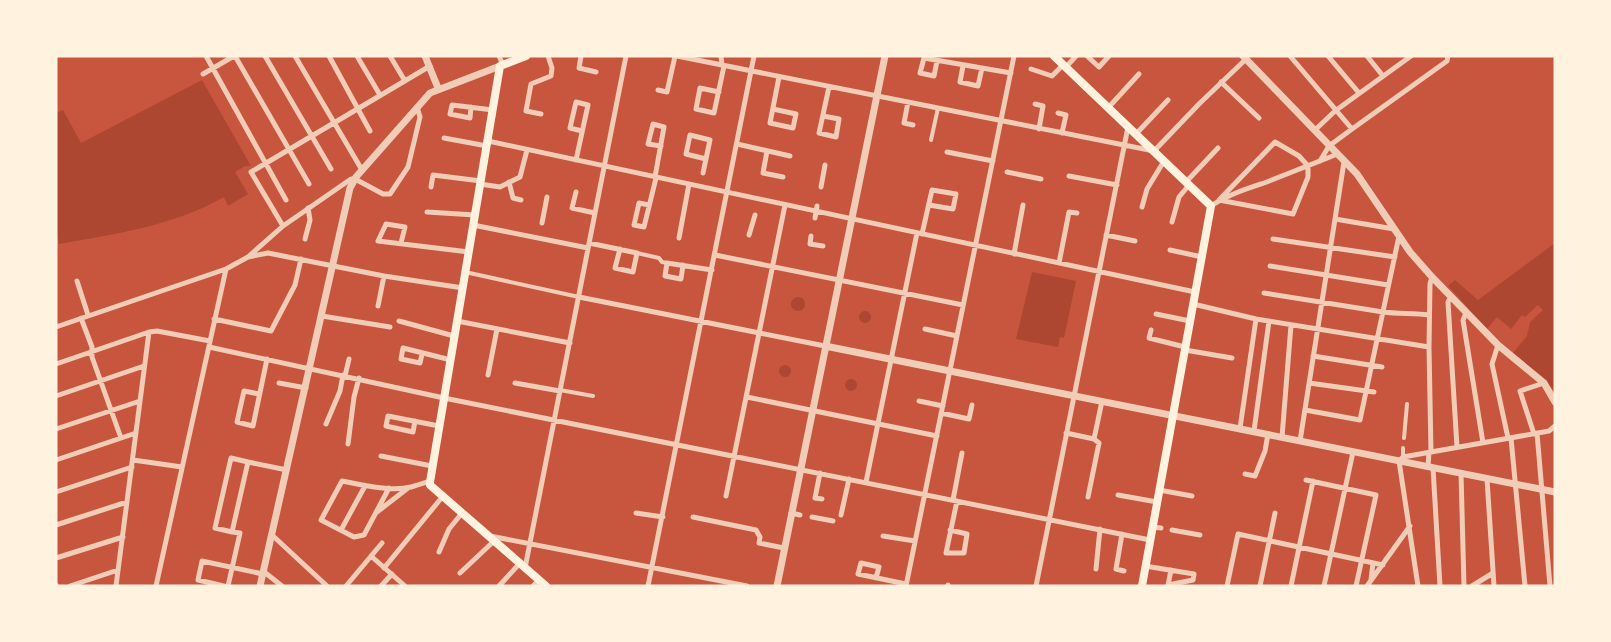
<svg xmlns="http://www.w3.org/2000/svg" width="1611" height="642" font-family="'Space Grotesk',sans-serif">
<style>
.green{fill:#ae4732}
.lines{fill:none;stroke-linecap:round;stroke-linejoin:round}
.pedestrian{stroke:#f1ccb7;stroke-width:4}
.minor{stroke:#f1ccb7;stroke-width:5}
.tertiary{stroke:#f1ccb7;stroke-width:7}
.secondary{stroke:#fff3e0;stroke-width:8}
</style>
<rect width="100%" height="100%" fill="#c8553d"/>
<path class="green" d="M 202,80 L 251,166 L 245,166 L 235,172 L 248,194 L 228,206 L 224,197 C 173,226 115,234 59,244 L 56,226 L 56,113 L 63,110 L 81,143 Z
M 1555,243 L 1555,391 L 1537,373 L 1513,353 L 1527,336 L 1530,322 L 1543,310 L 1538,305 L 1525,317 L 1522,315 L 1511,329 L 1497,317 L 1487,329 L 1448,286 L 1455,280 L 1478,300 Z
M 1032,272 L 1076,281 L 1064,338 L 1060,337 L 1058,347 L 1016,339 Z
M791 304a7 7 0 1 1 14 0a7 7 0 1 1-14 0Z
M859 317a6 6 0 1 1 12 0a6 6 0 1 1-12 0Z
M779 371a6 6 0 1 1 12 0a6 6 0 1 1-12 0Z
M845 385a6 6 0 1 1 12 0a6 6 0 1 1-12 0Z"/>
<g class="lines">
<path class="pedestrian" d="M 931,140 L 938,108
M 637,253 L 659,258 L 662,262 L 667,263
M 465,272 L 579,297
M 560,390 L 593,396
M 1404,438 L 1407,404
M 1403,457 L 1403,448"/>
<path class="minor" d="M 206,56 L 286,200
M 235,56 L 309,184
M 265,56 L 331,169
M 295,56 L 362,170
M 329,56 L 370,131
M 357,56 L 380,95
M 390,56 L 405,81
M 499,56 L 503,65
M 581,56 L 579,68 L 596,72
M 677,56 L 1154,151 L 1199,104 L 1245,60
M 721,56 L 722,65
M 1087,56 L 1099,67 L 1109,56
M 1290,56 L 1352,129 L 1447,61 L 1448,56
M 1328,56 L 1359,93
M 1367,56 L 1383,76
M 937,61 L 934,76 L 920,73 L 924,58 L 1011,73
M 963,66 L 960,82 L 978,86 L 982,68
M 1066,67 L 1076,56
M 1031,69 L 1052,76 L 1063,65
M 203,74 L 234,56
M 1221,82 L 1259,118
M 658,90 L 667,92 L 675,56
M 719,92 L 700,88 L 696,109 L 714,113 L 724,66
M 908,102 L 904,123 L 913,125
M 1035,104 L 1043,106 L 1039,129
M 471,107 L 470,118 L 450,114 L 452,105 L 493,110
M 1108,108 L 1139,74
M 773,109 L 796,114 L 793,128 L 770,123 L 779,77
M 1058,113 L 1066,115 L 1062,133
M 541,114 L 526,111 L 531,84 L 551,76 L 552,68 L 548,56
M 823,116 L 839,119 L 836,137 L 819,133 L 829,87
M 1315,130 L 1335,111 L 1411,56
M 1136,134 L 1168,100
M 444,138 L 487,146
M 488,141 L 1195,292
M 1275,142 L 1299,156 L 1308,166 L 1308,177 L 1293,214 L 1219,200 Z
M 737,144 L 790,156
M 767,151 L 763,173 L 783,177
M 947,152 L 993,161
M 576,160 L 588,105 L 576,102 L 570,128 L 582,131
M 1320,161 L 1329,146 L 1352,129
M 1007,172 L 1041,179
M 703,173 L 710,140 L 690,135 L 686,154 L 706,159
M 1069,176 L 1117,185
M 655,177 L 664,127 L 653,124 L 648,144 L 661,146
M 509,182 L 513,198 L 521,200
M 1186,182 L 1218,148
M 480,184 L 500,187 L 520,177 L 527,150
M 431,187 L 433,175 L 481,181
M 821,187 L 825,165
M 576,192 L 572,208 L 595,213
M 649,205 L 639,203 L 634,225 L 644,227 L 656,178
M 1211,206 C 1227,195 1246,189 1264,183 C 1289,173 1313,164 1337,154
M 1142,207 L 1147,189 L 1164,161
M 427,212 L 475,215
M 815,218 L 817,206
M 1335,219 L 1394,229
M 1172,222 L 1179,197 L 1189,185
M 542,223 L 547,197
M 473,225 L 588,248
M 283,226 L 251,172 L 430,66
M 922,234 L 932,190 L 956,194 L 953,209 L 929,205
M 749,235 L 755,215
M 1106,235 L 1135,241
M 811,236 L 810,244 L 823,246
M 679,238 L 689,184
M 305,239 L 310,220 L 308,208
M 1273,239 L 1395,257
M 401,243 L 405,227 L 386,224 L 378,241 L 469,252
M 589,243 L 637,253 L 633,272 L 615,268 L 620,249
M 1170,250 L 1202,257
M 1014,254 L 1023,205
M 715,255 L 963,305
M 248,257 L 268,253 L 384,276 L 463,288
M 1059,263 L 1069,212 L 1077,213
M 683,265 L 681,279 L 665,276 L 667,263 L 712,270
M 1270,266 L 1388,285
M 77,281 L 88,315
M 1264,293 L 1383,312 C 1399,314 1414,313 1429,315
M 1451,296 L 1448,302 L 1457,447
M 579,297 L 825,346
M 1193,304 L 1256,319 L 1429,347
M 378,306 L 384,276
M 1466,313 L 1463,320 L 1483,443
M 1156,314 L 1190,321
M 322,316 L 390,327
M 81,318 L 92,347 L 92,357 L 121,438
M 214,319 L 271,331 L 295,285 L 301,259
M 399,321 L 454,336
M 457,321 L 570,343
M 56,327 L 226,269 L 248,257 L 283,226 L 351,179 L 355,179 L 383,194 L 390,194 L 408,167 L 420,117 L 417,107
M 925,329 L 957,336
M 1151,330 L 1149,338 L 1185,347
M 1498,345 L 1492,364 L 1508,438
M 209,347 L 444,398 L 1150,540
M 1185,350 L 1232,358
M 422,354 L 420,363 L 401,359 L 403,348 L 451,360
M 1313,356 L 1382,367
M 56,364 L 149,332 L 157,331 L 210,341
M 488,375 L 497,329
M 345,376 L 349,359
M 279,383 L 306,388
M 515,383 L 560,391
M 1309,383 L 1374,392
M 259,394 L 244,391 L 237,422 L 253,426 L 267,359
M 56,396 L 144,366
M 747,397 L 937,436
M 919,401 L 943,406
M 1305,410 L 1360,420 L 1399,236
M 941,413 L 969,419 L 972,405
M 415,421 L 413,432 L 386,426 L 388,416 L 439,426
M 326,424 L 340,391 L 343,375
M 1240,428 L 1256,319
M 56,429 L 140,401
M 1254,431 L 1269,321
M 1066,433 L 1094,439 L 1102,401
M 1537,433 L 1550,586
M 1534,434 L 1520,391 L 1544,383
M 1282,437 L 1291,325
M 1511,438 L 1525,586
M 1300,441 L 1344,162
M 348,444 L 354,397 L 359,378
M 1431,452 L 1429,347 L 1430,284 L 1432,277
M 381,456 L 432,466
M 56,460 L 136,433
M 133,460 L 182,467
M 1428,467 L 1429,452
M 1433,468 L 1440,586
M 820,473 L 815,498 L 822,499
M 1461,473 L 1464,586
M 1245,474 L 1255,476 L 1265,451 L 1268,434
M 1487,479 L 1494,586
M 1306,480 L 1376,495 L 1356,586
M 866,482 L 917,233
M 389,488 L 364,535 L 354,537 L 321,520 L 342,481 C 362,485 391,492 411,487 C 418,485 424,483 430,481
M 1159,490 L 1192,496
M 56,492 L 132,467
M 1118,495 L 1157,502
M 726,496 L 785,205
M 1088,497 L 1099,443 L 1094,439
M 953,500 L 962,453
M 377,512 L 408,488
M 636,513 L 663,517
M 791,513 L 800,515
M 841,515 L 849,479
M 693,517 L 756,530 L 760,537 L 759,543 L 784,548
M 812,517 L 833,521
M 56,525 L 127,502
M 1152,527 L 1161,528
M 341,530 L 365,486
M 950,530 L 967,534 L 964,553 L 946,553 L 957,501
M 1172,530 L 1200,535
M 232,532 L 215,528 L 231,458 L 248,462
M 1122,534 L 1116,569 L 1124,571
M 272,535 L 327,586
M 490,536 L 747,586
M 883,536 L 915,541
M 439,552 L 449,529 L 462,513
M 371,556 L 405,586
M 56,558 L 123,537
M 1145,566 L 1194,574 L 1193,580 L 1168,585 L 1171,570
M 384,568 L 443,496
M 525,568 L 626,56
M 1096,569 L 1100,529
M 263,571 L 282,586
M 460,573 L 494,541
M 876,578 L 879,567 L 861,563 L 858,574 L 906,584
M 1371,580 L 1373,563
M 56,585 L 56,586
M 70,586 L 118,570
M 116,586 L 149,332
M 156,586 L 226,269
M 224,586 L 198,580 L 202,561 L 263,574
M 228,586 L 240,533 L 232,532 L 248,462 L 287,470
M 346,586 L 382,543
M 381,586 L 392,574
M 499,586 L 520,563
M 533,586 L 539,580
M 648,586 L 754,56
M 906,586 L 1014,56
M 948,586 L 948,585
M 1036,586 L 1128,127
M 1227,586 L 1238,534 L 1383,565
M 1260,586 L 1275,513
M 1291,586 L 1313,481
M 1324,586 L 1353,452
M 1367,586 L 1410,526
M 1418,586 L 1399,461 L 1403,457 L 1549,431 L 1555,426
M 1472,586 L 1493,573"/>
<path class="tertiary" d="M 425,56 L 438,88
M 1243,56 L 1357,174 L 1410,252 L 1432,277 L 1498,345 L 1544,383 L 1555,402
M 825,346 L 1555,492
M 260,586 L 350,188 L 356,177 L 430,93 L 500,66
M 777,586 L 885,56"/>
<path class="secondary" d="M 526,56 L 500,66 L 430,482 L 430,485 L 546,586
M 1054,56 L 1211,206 L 1142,586"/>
</g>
<rect width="1611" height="642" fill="none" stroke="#fff3e0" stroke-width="115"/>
</svg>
